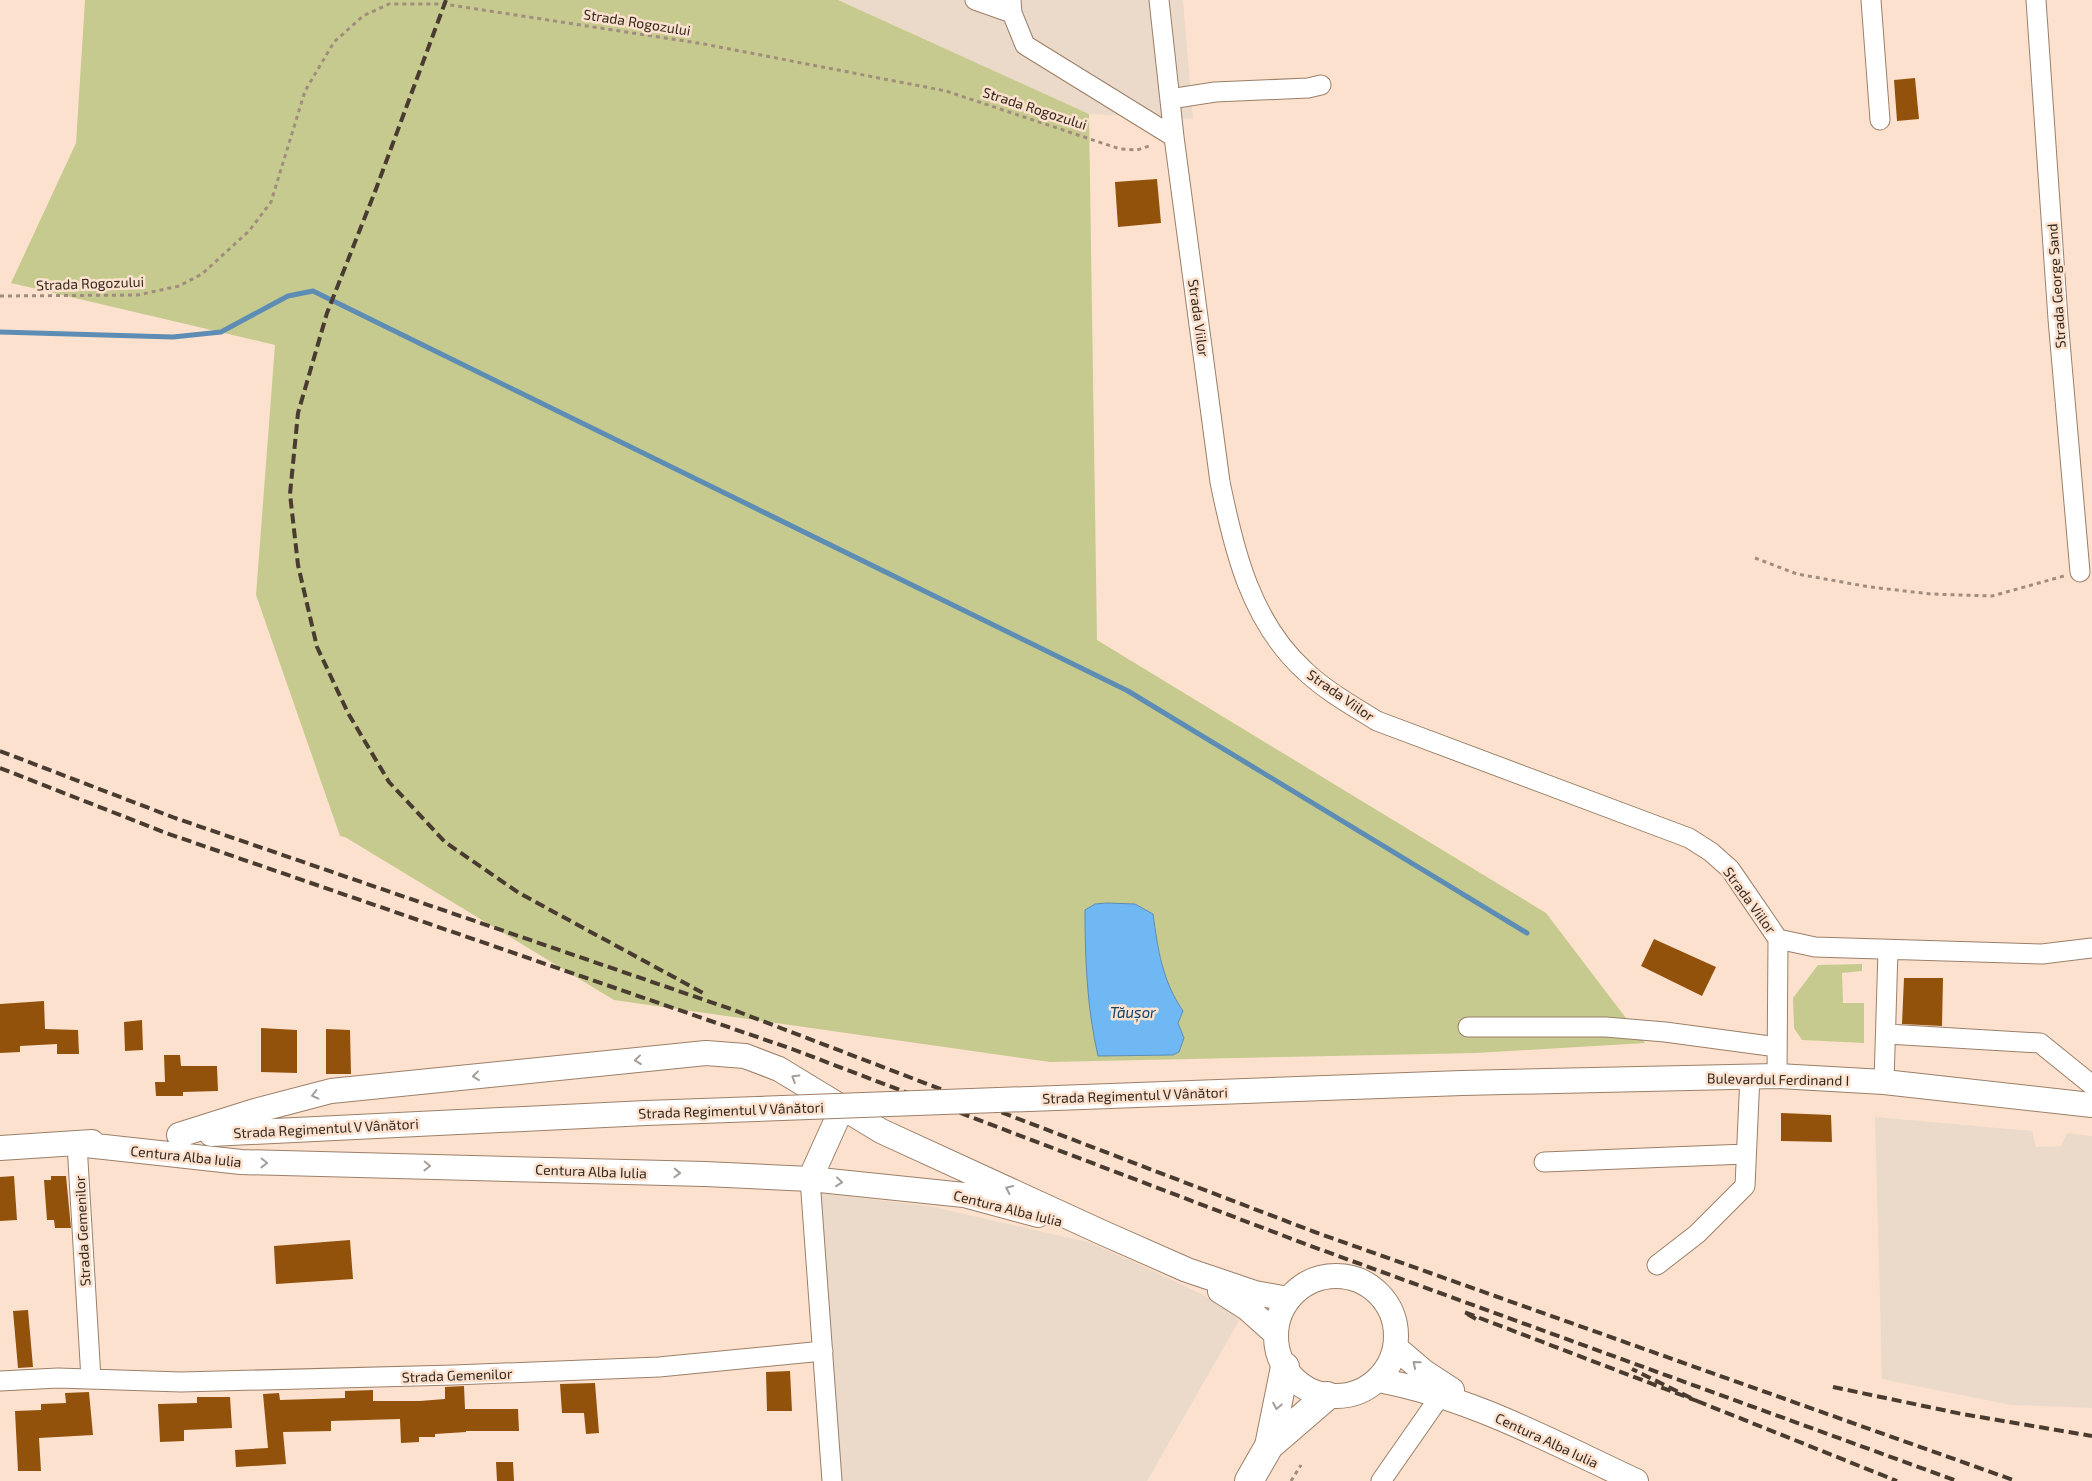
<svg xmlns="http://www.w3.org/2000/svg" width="2092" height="1481" font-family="'Exo 2',sans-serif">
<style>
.industrial{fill:#ebdac9}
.green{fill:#c6ca8f}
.water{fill:#6fb8f4;stroke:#5d8db4}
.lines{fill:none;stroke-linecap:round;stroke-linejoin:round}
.stream{stroke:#5d8db4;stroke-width:5}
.building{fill:#92520b}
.minor-casing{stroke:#9b7f68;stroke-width:21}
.major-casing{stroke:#9b7f68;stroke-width:26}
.highway-casing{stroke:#9b7f68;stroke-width:30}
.path{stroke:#a18d7e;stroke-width:3;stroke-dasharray:4 4;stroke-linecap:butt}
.minor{stroke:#fff;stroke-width:19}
.major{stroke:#fff;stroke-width:24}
.highway{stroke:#fff;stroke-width:28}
.rail{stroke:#493b30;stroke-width:4;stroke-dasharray:10 5;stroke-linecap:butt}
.major-bridge-casing{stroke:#9b7f68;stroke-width:26;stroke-linecap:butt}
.major-bridge{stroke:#fff;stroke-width:24}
.oneway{stroke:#a49e9a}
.labels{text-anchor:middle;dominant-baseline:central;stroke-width:5;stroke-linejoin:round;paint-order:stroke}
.street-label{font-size:14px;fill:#34281e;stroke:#fce2ce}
.water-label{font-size:15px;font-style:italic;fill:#0b446a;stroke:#fce2ce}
</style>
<rect width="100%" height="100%" fill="#fce2ce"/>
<path class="industrial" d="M 838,0 L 1183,0 L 1193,119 L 1089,114 Z
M 1875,1117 L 2032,1131 L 2036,1147 L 2061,1146 L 2067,1133 L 2092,1136 L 2092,1408 L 2011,1405 L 1882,1379 Z
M 819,1193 L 929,1206 L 1088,1242 L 1132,1261 L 1243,1314 L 1147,1481 L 841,1481 Z"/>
<path class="green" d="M 85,0 L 838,0 L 1089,114 L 1097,640 L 1546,913 L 1645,1043 L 1476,1053 L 1050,1062 L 614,1000 L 345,837 L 340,836 L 256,595 L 275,345 L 11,283 L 76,143 Z
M 1862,964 L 1862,971 L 1842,973 L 1843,1003 L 1864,1003 L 1864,1043 L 1802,1040 L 1794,1028 L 1793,998 L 1818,965 Z"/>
<path class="water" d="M 1107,903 L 1135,904 L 1153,914 C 1158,950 1162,980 1183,1011 L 1178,1023 L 1184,1038 L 1179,1052 L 1173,1055 L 1098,1056 C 1087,1008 1085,960 1085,910 L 1095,904 Z"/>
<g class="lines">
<path class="stream" d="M 0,332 L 173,337 L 221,332 L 288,296 L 313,291 L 1128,691 L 1527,933"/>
</g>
<path class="building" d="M 1915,78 L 1919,119 L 1897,121 L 1894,80 Z
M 1157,179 L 1161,223 L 1118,227 L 1115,182 Z
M 1654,939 L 1716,967 L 1702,996 L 1641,966 Z
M 1904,978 L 1943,978 L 1942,1026 L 1902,1024 Z
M 44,1001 L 45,1029 L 78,1030 L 79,1054 L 57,1054 L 57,1044 L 20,1046 L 20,1052 L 0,1053 L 0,1004 Z
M 142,1020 L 143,1050 L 125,1051 L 124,1022 Z
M 261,1028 L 297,1030 L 297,1073 L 261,1072 Z
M 326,1029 L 350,1030 L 351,1074 L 326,1074 Z
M 164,1055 L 180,1055 L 181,1066 L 217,1066 L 218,1091 L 183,1092 L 183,1096 L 156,1096 L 155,1082 L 165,1082 Z
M 1781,1113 L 1831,1115 L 1832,1142 L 1781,1141 Z
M 14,1176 L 17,1220 L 0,1221 L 0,1177 Z
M 51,1176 L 66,1176 L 71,1228 L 55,1228 L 54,1220 L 47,1220 L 44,1180 L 51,1180 Z
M 350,1240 L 353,1279 L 276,1284 L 274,1246 Z
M 28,1310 L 33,1367 L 18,1368 L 13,1311 Z
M 790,1371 L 792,1411 L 767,1411 L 766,1372 Z
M 595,1383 L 599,1433 L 586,1434 L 584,1413 L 562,1413 L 560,1384 Z
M 464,1386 L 465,1409 L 518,1409 L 519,1431 L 466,1431 L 466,1432 L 435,1434 L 435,1437 L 419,1437 L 419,1442 L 401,1443 L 400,1419 L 331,1421 L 331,1431 L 283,1432 L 286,1464 L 236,1467 L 235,1450 L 268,1448 L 263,1394 L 279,1393 L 280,1400 L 345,1398 L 345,1391 L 373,1390 L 373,1401 L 420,1401 L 445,1399 L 445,1387 Z
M 89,1392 L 93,1435 L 39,1438 L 41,1471 L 18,1471 L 15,1411 L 41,1410 L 41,1404 L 66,1403 L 65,1393 Z
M 197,1397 L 230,1397 L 232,1428 L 184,1430 L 184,1441 L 160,1442 L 158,1404 L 197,1403 Z
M 496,1462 L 513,1462 L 514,1481 L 497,1481 Z"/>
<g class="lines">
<g class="minor-casing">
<path id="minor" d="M 975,0 L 1012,13
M 1011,0 L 1012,13 L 1025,45 L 1174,137
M 1159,0 L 1174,137 L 1220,482 C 1234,551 1251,622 1305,671 C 1326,691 1353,706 1377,721 L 1689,838 L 1711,852 L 1730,869 L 1778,939 L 1777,1076
M 1871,0 L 1880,120
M 2036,0 L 2058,319 L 2080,572
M 1170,99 L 1215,92 L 1308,88 L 1321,85
M 1778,939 L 1815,947 L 2042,954 L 2092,948
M 1468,1027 L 1606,1027 L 1665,1032 L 1777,1047
M 1887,1034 L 2040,1043 L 2092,1085
M 1884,1082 L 1888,950
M 77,1144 L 91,1379
M 1544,1162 L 1746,1154
M 810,1179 L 832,1481
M 1657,1265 L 1697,1234 L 1745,1186 L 1750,1075
M 0,1381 L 58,1378 L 181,1382 L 454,1375 L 659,1367 L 823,1351
M 1381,1481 L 1441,1395"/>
</g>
<g class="major-casing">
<path id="major" d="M 1462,1083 L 1777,1076 L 1884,1082 L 2092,1105
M 211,1134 L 646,1113
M 179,1135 L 255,1111 L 331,1091 L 706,1053 L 745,1056 L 779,1069 L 881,1131 L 1101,1232 L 1187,1270 L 1255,1293 L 1288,1299
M 77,1144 L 241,1162 L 705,1174 L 810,1179 L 964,1195 L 1038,1215
M 0,1148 L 92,1142
M 810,1179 L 842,1108
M1276 1336a60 60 0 1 1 120 0a60 60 0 1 1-120 0Z
M 1220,1291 L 1247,1308 L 1276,1334
M 1396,1348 L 1423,1371 L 1452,1390
M 1378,1380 C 1470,1397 1552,1442 1636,1481"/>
</g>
<g class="highway-casing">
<path id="highway" d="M 1269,1446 L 1327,1396
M 1249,1481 L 1269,1446 L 1285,1367"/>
</g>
<path class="path" d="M 0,296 L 138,295 L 179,286 L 202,274 L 249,231 L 271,202 L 305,91 L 334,42 L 363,16 L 389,4 L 444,4 L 704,44 L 946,91 L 1120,149 L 1137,150 L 1152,145
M 1755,558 L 1797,574 L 1870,587 L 1931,594 L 1992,596 L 2064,576
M 1291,1481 L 1301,1465"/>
<use href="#minor" class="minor"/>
<use href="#major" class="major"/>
<use href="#highway" class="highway"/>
<path class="rail" d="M 446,0 L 376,189 L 327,313 L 298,413 L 290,494 L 298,565 L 317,647 L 348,713 L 389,782 L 445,842 L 519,893 L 705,994
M 0,751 L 175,818 L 731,1009 L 1312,1231 L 2016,1481
M 0,768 L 166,833 L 792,1049 L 1308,1245 L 1957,1481
M 1476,1319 L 1464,1312 L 1697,1401 L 1632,1369
M 1833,1387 L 1962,1414 L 2092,1436
M 1697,1401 L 1897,1481"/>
<g class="major-bridge-casing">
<path id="major-bridge" d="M 646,1113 L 1462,1083"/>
</g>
<use href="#major-bridge" class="major-bridge"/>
</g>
<defs><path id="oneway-chevron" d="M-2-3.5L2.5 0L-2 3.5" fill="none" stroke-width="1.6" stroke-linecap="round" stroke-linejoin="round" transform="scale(1.25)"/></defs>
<g class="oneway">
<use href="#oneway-chevron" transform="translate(638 1060) rotate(174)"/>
<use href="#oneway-chevron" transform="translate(476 1076) rotate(174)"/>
<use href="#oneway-chevron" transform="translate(795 1078) rotate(-148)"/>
<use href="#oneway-chevron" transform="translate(315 1095) rotate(166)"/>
<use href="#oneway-chevron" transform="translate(264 1163) rotate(1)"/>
<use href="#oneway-chevron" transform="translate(427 1166) rotate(1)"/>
<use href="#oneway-chevron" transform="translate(677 1173) rotate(2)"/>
<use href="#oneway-chevron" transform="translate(839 1182) rotate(6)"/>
<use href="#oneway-chevron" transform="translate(1009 1189) rotate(-155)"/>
<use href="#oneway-chevron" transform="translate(1416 1364) rotate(-140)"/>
<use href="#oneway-chevron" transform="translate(1277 1406) rotate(101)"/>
</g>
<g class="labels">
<g class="street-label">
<text transform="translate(637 22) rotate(9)">Strada Rogozului</text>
<text transform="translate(1035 108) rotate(18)">Strada Rogozului</text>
<text transform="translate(90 283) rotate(-2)">Strada Rogozului</text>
<text transform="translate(2056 286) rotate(-94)">Strada George Sand</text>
<text transform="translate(1199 318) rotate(82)">Strada Viilor</text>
<text transform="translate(1341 695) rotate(35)">Strada Viilor</text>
<text transform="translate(1750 900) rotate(54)">Strada Viilor</text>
<text transform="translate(1778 1079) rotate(1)">Bulevardul Ferdinand I</text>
<text transform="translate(1135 1095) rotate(-2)">Strada Regimentul V Vânători</text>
<text transform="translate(731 1110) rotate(-2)">Strada Regimentul V Vânători</text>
<text transform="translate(326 1128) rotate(-3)">Strada Regimentul V Vânători</text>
<text transform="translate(186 1156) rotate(6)">Centura Alba Iulia</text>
<text transform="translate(591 1171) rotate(2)">Centura Alba Iulia</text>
<text transform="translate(1008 1208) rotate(14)">Centura Alba Iulia</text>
<text transform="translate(82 1231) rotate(-93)">Strada Gemenilor</text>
<text transform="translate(457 1375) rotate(-2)">Strada Gemenilor</text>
<text transform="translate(1547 1440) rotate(25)">Centura Alba Iulia</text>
</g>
<g class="water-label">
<text x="1133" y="1012">Tăușor</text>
</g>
</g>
</svg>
